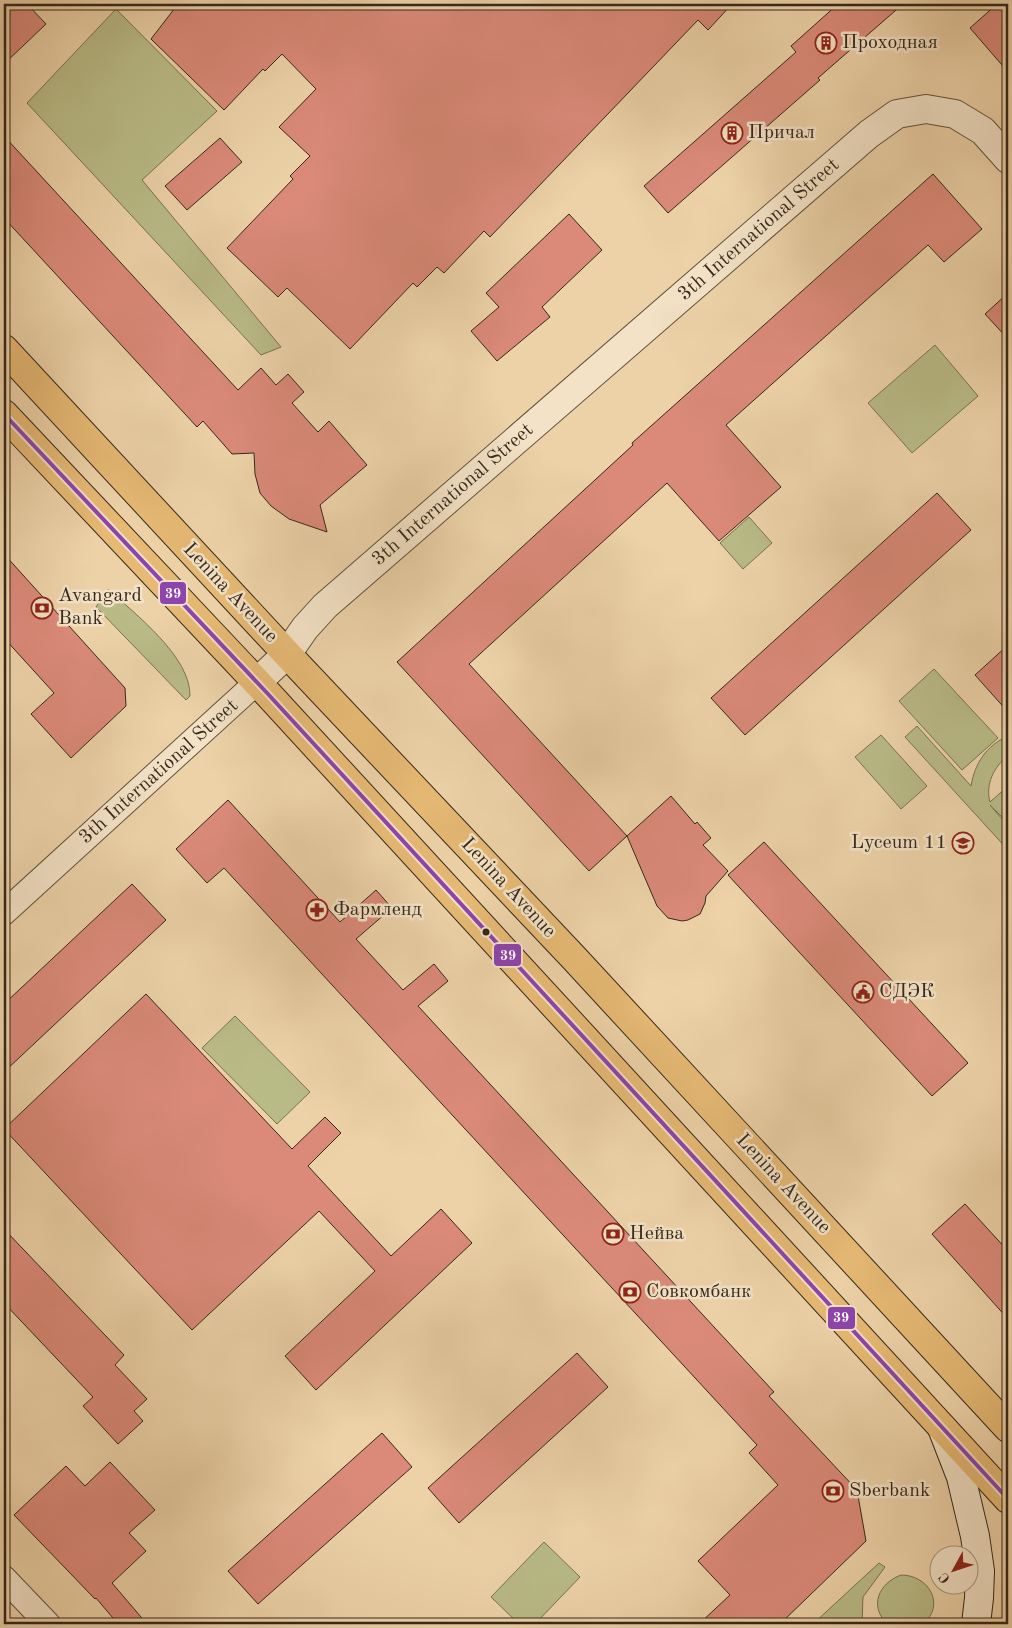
<svg xmlns="http://www.w3.org/2000/svg" width="1012" height="1628" font-family="'Old Standard TT',serif">
<style>
.green{fill:#b9bb87;stroke:#767252}
.building{fill:#db8a7a;stroke:#34281c}
.lines{fill:none;stroke-linecap:round;stroke-linejoin:round}
.minor-casing{stroke:#62523f;stroke-width:26}
.tertiary-casing{stroke:#62523f;stroke-width:30}
.secondary-casing{stroke:#34281c;stroke-width:30}
.primary-casing{stroke:#34281c;stroke-width:30}
.minor{stroke:#f3e2c6;stroke-width:24}
.tertiary{stroke:#f3e2c6;stroke-width:28}
.secondary{stroke:#f3e2c6;stroke-width:28}
.primary{stroke:#e6b974;stroke-width:28}
.bus-1-casing{stroke:#f3e2c6;stroke-width:8}
.bus-1{stroke:#8e44ad;stroke-width:4}
.bus-dot{fill:#34281c;stroke:#f3e2c6;stroke-width:2}
.labels{text-anchor:middle;dominant-baseline:central;stroke-width:5;stroke-linejoin:round;paint-order:stroke}
.poi-label{font-size:20px;fill:#34281c;stroke:#f3e2c6;text-anchor:start}
.street-label{font-size:20px;fill:#34281c;stroke:#f3e2c6}
.line-badge{stroke:#f3e2c6;stroke-width:2}
.badge-label{font-size:14px;text-anchor:middle;font-weight:bold;fill:#fff}
</style>
<rect width="100%" height="100%" fill="#edd2a8"/>
<filter id="stains"><feTurbulence type="fractalNoise" baseFrequency=".004" numOctaves="4"/><feColorMatrix values="0 0 0 0 .2 0 0 0 0 .09 0 0 0 0 .02 0 0 0 .5 -.17"/></filter>
<radialGradient id="worn" r=".72"><stop offset=".6" stop-color="#630" stop-opacity="0"/><stop offset="1" stop-color="#630" stop-opacity=".3"/></radialGradient>
<path class="green" d="M 116,9 L 217,111 L 142,180 L 281,347 L 261,355 L 27,103 Z
M 935,345 L 978,396 L 912,453 L 868,403 Z
M 749,517 L 772,543 L 743,569 L 720,543 Z
M 108,589 C 135,614 191,657 190,696 L 186,700 L 96,607 Z
M 934,669 L 998,738 L 962,770 L 899,701 Z
M 917,726 L 971,786 C 975,763 986,746 1008,736 L 1008,756 C 994,766 985,785 990,802 L 1008,786 L 1008,823 L 990,805 L 1008,826 L 1008,850 L 905,737 Z
M 881,735 L 927,786 L 901,809 L 855,757 Z
M 235,1016 L 310,1092 L 277,1124 L 202,1048 Z
M 544,1542 L 580,1577 L 535,1624 L 519,1624 L 491,1597 Z
M 879,1563 L 885,1567 L 863,1597 L 862,1624 L 813,1624 Z
M 901,1575 C 929,1575 946,1605 923,1624 L 888,1624 C 868,1607 879,1583 901,1575 Z"/>
<path class="building" d="M 4,4 L 27,4 L 46,24 L 4,64 Z
M 178,4 L 732,4 L 708,30 L 698,20 L 490,237 L 484,231 L 444,273 L 437,267 L 417,287 L 413,283 L 350,349 L 287,288 L 278,297 L 227,248 L 293,179 L 290,176 L 310,156 L 279,127 L 316,89 L 282,54 L 265,71 L 263,69 L 224,110 L 151,39 Z
M 838,4 L 903,4 L 818,78 L 820,80 L 668,213 L 644,186 L 796,52 L 791,46 Z
M 997,4 L 1008,14 L 1008,72 L 970,28 Z
M 4,136 L 238,390 L 261,368 L 276,385 L 288,374 L 304,392 L 292,403 L 318,432 L 329,421 L 367,465 L 320,505 L 327,532 L 289,519 L 271,506 L 260,493 L 255,474 L 254,453 L 232,454 L 203,421 L 197,427 L 4,218 Z
M 220,138 L 242,162 L 187,210 L 165,186 Z
M 933,174 L 982,229 L 944,262 L 928,245 L 726,425 L 781,487 L 719,541 L 667,483 L 469,664 L 627,836 L 589,871 L 397,662 L 633,445 L 632,443 Z
M 569,214 L 602,250 L 542,307 L 550,317 L 497,361 L 471,331 L 499,307 L 486,293 Z
M 1008,293 L 1008,339 L 985,314 Z
M 937,493 L 971,530 L 745,735 L 711,698 Z
M 4,554 L 125,688 L 126,706 L 71,758 L 31,714 L 54,693 L 4,638 Z
M 1008,645 L 1008,712 L 975,675 Z
M 671,796 L 695,824 L 697,822 L 711,838 L 703,845 L 728,871 L 706,896 L 705,903 L 700,914 L 688,920 L 682,921 L 668,918 L 657,906 L 627,836 Z
M 228,800 L 340,922 L 376,890 L 392,908 L 356,939 L 403,990 L 434,964 L 448,981 L 418,1006 L 774,1392 L 769,1396 L 857,1490 L 866,1541 L 780,1624 L 699,1624 L 730,1595 L 698,1561 L 778,1485 L 749,1453 L 757,1445 L 224,868 L 207,883 L 176,849 Z
M 764,842 L 968,1063 L 932,1096 L 728,875 Z
M 132,884 L 166,920 L 4,1072 L 4,1004 Z
M 146,994 L 292,1149 L 325,1117 L 341,1133 L 308,1166 L 391,1256 L 441,1209 L 472,1243 L 316,1390 L 285,1356 L 375,1271 L 319,1211 L 192,1330 L 4,1129 Z
M 965,1204 L 1008,1251 L 1008,1319 L 932,1234 Z
M 4,1229 L 124,1355 L 115,1365 L 147,1399 L 134,1411 L 143,1421 L 118,1444 L 83,1406 L 93,1397 L 4,1303 Z
M 577,1353 L 608,1387 L 459,1523 L 428,1488 Z
M 382,1433 L 412,1467 L 258,1604 L 228,1571 Z
M 110,1462 L 155,1510 L 129,1533 L 146,1551 L 112,1583 L 147,1624 L 118,1624 L 96,1598 L 95,1599 L 14,1515 L 66,1466 L 85,1486 Z"/>
<g class="lines">
<g class="minor-casing">
<path id="minor" d="M 4,913 L 257,682
M 4,1578 L 48,1624"/>
</g>
<g class="tertiary-casing">
<path id="tertiary" d="M 257,682 L 287,654 L 305,628 L 325,606 L 869,134 L 897,114 L 926,109 L 955,114 L 983,131 L 1008,159"/>
</g>
<g class="secondary-casing">
<path id="secondary" d="M 942,1428 L 961,1477 L 975,1536 L 980,1571 L 979,1598 L 976,1624"/>
</g>
<g class="primary-casing">
<path id="primary" d="M 4,349 L 287,654 L 574,958 L 1008,1428
M 4,414 L 268,694 L 1008,1499"/>
</g>
<use href="#minor" class="minor"/>
<use href="#tertiary" class="tertiary"/>
<use href="#secondary" class="secondary"/>
<use href="#primary" class="primary"/>
<g class="bus-1-casing">
<path id="bus-1" d="M 4,414 L 268,694 L 1008,1499"/>
</g>
<use href="#bus-1" class="bus-1"/>
</g>
<defs>
<g id="building-ring" transform="scale(1.125)"><circle r="9.5" fill="#f3e2c6" stroke="#8f2418" stroke-width="1.5"/><path d="M-4-6H4V6H1V3H-1V6H-4ZM-2.5-4.3h1.7v1.8h-1.7ZM.8-4.3h1.7v1.8H.8ZM-2.5-1h1.7V.8h-1.7ZM.8-1h1.7V.8H.8Z" fill="#8f2418"/></g>
<g id="bank-ring" transform="scale(1.125)"><circle r="9.5" fill="#f3e2c6" stroke="#8f2418" stroke-width="1.5"/><path d="M-6-4H6V4H-6ZM0-2.3a2.3 2.3 0 1 0 0 4.6a2.3 2.3 0 1 0 0-4.6Z" fill="#8f2418"/></g>
<g id="school-ring" transform="scale(1.125)"><circle r="9.5" fill="#f3e2c6" stroke="#8f2418" stroke-width="1.5"/><path d="M0-5L7-2L0 1L-7-2ZM-4 1L0 2.5L4 1V4Q0 6-4 4Z" fill="#8f2418"/></g>
<g id="pharmacy-ring" transform="scale(1.125)"><circle r="9.5" fill="#f3e2c6" stroke="#8f2418" stroke-width="1.5"/><path d="M-2-6h4v4h4v4h-4v4h-4v-4h-4v-4h4Z" fill="#8f2418"/></g>
<g id="civic-ring" transform="scale(1.125)"><circle r="9.5" fill="#f3e2c6" stroke="#8f2418" stroke-width="1.5"/><path d="M-.6-6.5H3V-4.5H.6V-3L4-1V1h2V6H-6V1h2V-1L-.6-3ZM-1.2 2.5V6h2.4V2.5Z" fill="#8f2418"/></g>
</defs>
<g fill-rule="evenodd">
<use href="#building-ring" x="826" y="43"/>
<use href="#building-ring" x="732" y="133"/>
<use href="#bank-ring" x="42" y="608"/>
<use href="#school-ring" x="963" y="843"/>
<use href="#pharmacy-ring" x="317" y="910"/>
<use href="#civic-ring" x="863" y="992"/>
<use href="#bank-ring" x="613" y="1234"/>
<use href="#bank-ring" x="630" y="1292"/>
<use href="#bank-ring" x="833" y="1491"/>
</g>
<circle class="bus-dot" cx="486" cy="932" r="4.5"/>
<g class="labels">
<g class="poi-label">
<text x="842" y="43">Проходная</text>
<text x="748" y="133">Причал</text>
<text x="58" y="596">Avangard<tspan x="58" dy="23">Bank</tspan></text>
<text x="947" y="843" text-anchor="end">Lyceum 11</text>
<text x="333" y="910">Фармленд</text>
<text x="879" y="992">СДЭК</text>
<text x="629" y="1234">Нейва</text>
<text x="646" y="1292">Совкомбанк</text>
<text x="849" y="1491">Sberbank</text>
</g>
<g class="street-label">
<text transform="translate(759 230) rotate(-41)">3th International Street</text>
<text transform="translate(453 495) rotate(-41)">3th International Street</text>
<text transform="translate(230 593) rotate(47)">Lenina Avenue</text>
<text transform="translate(159 772) rotate(-42)">3th International Street</text>
<text transform="translate(508 888) rotate(47)">Lenina Avenue</text>
<text transform="translate(783 1184) rotate(47)">Lenina Avenue</text>
</g>
</g>
<g class="line-badge">
<rect x="159" y="581" width="28" height="24" rx="5" fill="#8e44ad"/>
<rect x="493" y="943" width="29" height="24" rx="5" fill="#8e44ad"/>
<rect x="827" y="1306" width="29" height="24" rx="5" fill="#8e44ad"/>
</g>
<g class="badge-label">
<text x="173" y="598">39</text>
<text x="508" y="960">39</text>
<text x="841" y="1322">39</text>
</g>
<rect width="1012" height="1628" fill="none" stroke="#edd2a8" stroke-width="20"/>
<rect x="5" y="5" width="1002" height="1618" fill="none" stroke="#34281c" stroke-width="2.5"/>
<rect x="10" y="10" width="992" height="1608" fill="none" stroke="#34281c"/>
<g transform="translate(954 1570) rotate(230)"><circle r="24" fill="#f3e2c6" stroke="#a79882"/>
<path d="M0-4L9 19L0 12L-9 19Z" fill="#8f2418"/>
<text y="-8" font-size="14" font-weight="bold" text-anchor="middle" fill="#34281c">С</text>
</g>
<rect width="100%" height="100%" filter="url(#stains)"/>
<rect width="100%" height="100%" fill="url(#worn)"/>
</svg>
